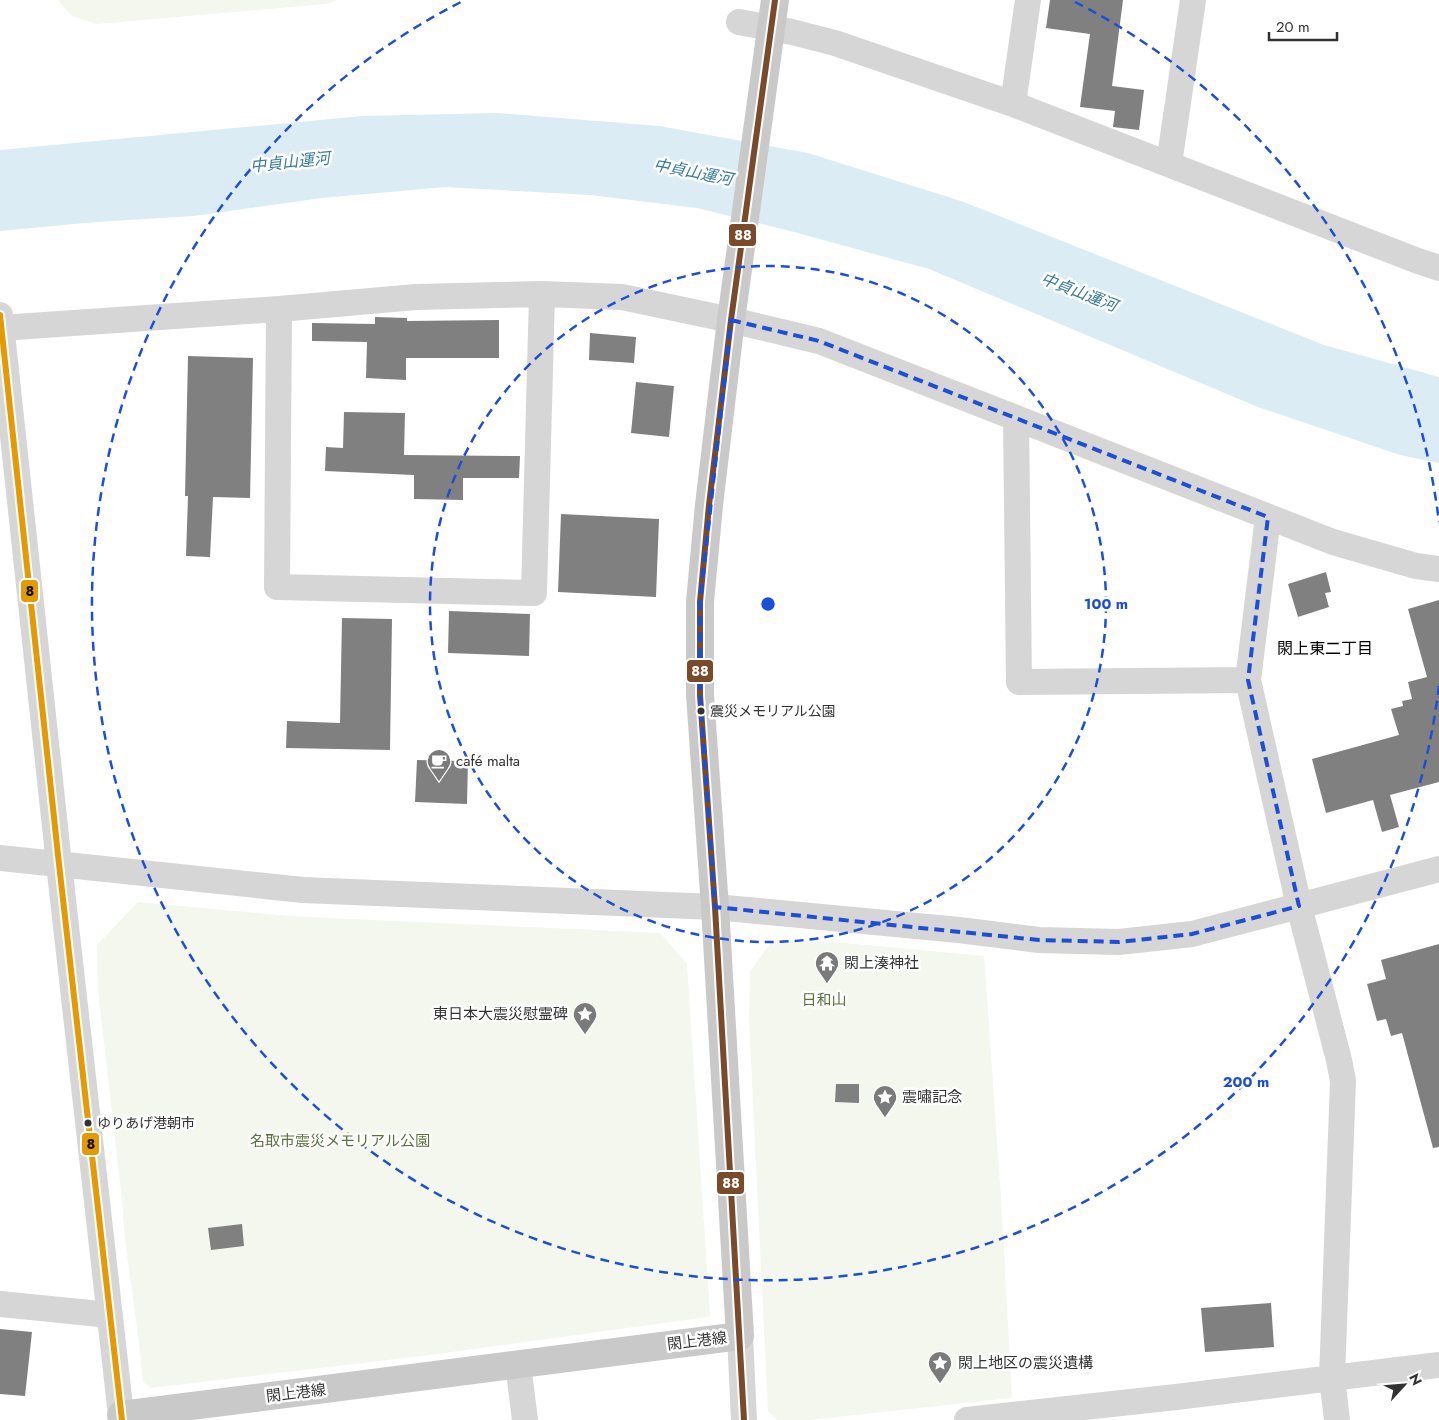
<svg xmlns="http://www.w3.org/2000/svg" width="1439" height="1420" font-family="Jost,'Noto Sans JP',sans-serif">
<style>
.green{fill:#f3f7ee}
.water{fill:#dbecf4}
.building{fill:#808080}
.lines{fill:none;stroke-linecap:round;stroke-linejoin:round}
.minor{stroke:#d6d6d6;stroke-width:26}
.major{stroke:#c9c9c9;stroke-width:28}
.bus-1-casing{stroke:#fff;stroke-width:10}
.bus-2-casing{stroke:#fff;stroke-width:10}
.bus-1{stroke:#7a4b2a;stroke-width:6}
.bus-2{stroke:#e39a05;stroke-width:6}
.marked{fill:none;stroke:#1d4ed8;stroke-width:4;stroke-dasharray:10 6;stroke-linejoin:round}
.ring{fill:none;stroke:#1d4ed8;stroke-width:2.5;stroke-dasharray:9 6}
.bus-dot{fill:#323232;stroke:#fff;stroke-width:2}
.labels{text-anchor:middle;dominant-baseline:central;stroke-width:5;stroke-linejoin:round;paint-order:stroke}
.bus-label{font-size:14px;fill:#323232;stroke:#fff;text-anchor:start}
.poi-label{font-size:15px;fill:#323232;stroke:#fff;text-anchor:start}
.park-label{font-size:15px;fill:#59733b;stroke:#fff}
.street-label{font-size:15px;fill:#323232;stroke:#fff}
.water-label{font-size:16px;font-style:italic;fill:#387c9d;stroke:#fff}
.neighbourhood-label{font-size:16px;fill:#000;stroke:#fff}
.centre{fill:#1d4ed8;stroke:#fff;stroke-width:2.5}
.ring-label{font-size:15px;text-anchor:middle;font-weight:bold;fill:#1d4ed8;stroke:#fff;stroke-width:5;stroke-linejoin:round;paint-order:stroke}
.line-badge{stroke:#fff;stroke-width:2}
.badge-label{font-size:14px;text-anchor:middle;font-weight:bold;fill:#fff}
.pale-badge-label{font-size:14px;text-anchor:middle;font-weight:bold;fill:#111}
</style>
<rect width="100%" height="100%" fill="#fff"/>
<path class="green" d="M 58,0 L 337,0 L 326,4 L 97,24 L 72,16 Z
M 138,902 L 288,916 L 660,933 L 687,964 L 710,1315 L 708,1317 L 430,1355 L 151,1388 L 143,1382 L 138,1335 L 125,1239 L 122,1200 L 98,990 L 97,945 Z
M 773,940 L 844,943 L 984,956 L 1001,1198 L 1012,1398 L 808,1420 L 777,1420 L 768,1411 L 749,1020 L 750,971 Z"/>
<path class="water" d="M 498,113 L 659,126 L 808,153 L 961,201 L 1324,345 L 1439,377 L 1439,463 L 1400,455 L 1258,407 L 929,269 L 794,232 L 697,208 L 590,195 L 445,187 L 322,198 L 194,216 L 96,222 L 0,231 L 0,150 L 363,116 Z"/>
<path class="building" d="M 1050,0 L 1123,0 L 1112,86 L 1144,90 L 1139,130 L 1113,127 L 1115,111 L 1080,107 L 1090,34 L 1046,28 Z
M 375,317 L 407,318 L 407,321 L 499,320 L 499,358 L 406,358 L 406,380 L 366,378 L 367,342 L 312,341 L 312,323 L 375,324 Z
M 590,333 L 636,337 L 634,363 L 589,360 Z
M 188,356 L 253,358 L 250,498 L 213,497 L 210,557 L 186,556 L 188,496 L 185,496 Z
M 636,382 L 674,386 L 669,437 L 631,433 Z
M 344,412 L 405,413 L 404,455 L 520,456 L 519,478 L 463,478 L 463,500 L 414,499 L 414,475 L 325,471 L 326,447 L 343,448 Z
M 561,514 L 659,519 L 656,597 L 558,592 Z
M 1326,572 L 1331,592 L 1325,593 L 1329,607 L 1298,617 L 1288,584 Z
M 1439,600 L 1439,782 L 1390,795 L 1399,827 L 1382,832 L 1373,800 L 1326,813 L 1312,759 L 1399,735 L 1391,709 L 1403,706 L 1402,701 L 1412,699 L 1408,682 L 1427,677 L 1408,609 Z
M 449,611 L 530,614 L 529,656 L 448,653 Z
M 342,618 L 392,619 L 390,750 L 286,748 L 287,721 L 340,723 Z
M 417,760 L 468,761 L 467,804 L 415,802 Z
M 1439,944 L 1439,1147 L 1433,1148 L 1402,1033 L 1391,1036 L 1386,1019 L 1377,1021 L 1367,984 L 1386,979 L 1381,960 Z
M 836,1084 L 859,1084 L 859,1103 L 835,1102 Z
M 242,1224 L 244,1246 L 211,1250 L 208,1228 Z
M 1271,1303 L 1274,1347 L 1205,1352 L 1201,1308 Z
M 0,1329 L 32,1332 L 25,1396 L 0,1394 Z"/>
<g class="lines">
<path class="minor" d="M 739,22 L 792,32 L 835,43 L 1013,104 L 1418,261 L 1439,268
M 1013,104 L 1028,0
M 1169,164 L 1193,0
M 279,309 L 277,587 L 534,593 L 542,294
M 0,315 L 59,864 L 121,1415
M 0,328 L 279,309 L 416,297 L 542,294 L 622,297 L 731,320 L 819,341 L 1333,542 L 1416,566 L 1439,569
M 1016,418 L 1019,682 L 1248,680
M 1268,517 L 1248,680 L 1299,906 L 1339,1060 L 1343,1081 L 1332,1378 L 1337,1420
M 0,858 L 303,890 L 715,907 L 959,930 L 1039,940 L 1119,942 L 1192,934 L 1439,869
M 0,1304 L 110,1315
M 740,1336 L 744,1420
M 518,1364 L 525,1420
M 967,1420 L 1176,1397 L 1439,1365"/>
<path class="major" d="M 122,1420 L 121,1415 L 740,1336 L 715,907 L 700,695 L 700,602 L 709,505 L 731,320 L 775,0"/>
<g class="bus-1-casing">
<path id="bus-1" d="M 744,1420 L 715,907 L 700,695 L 700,602 L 709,505 L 731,320 L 775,0"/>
</g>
<g class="bus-2-casing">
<path id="bus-2" d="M 0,315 L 59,864 L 122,1420"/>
</g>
<use href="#bus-1" class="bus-1"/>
<use href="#bus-2" class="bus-2"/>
</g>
<path class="marked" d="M 731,320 L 819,341 L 1268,517 L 1248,680 L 1299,906 L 1192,934 L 1119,942 L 1039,940 L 715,907 L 700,695 L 700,602 Z"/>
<g class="ring">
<circle cx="768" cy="604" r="338"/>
<path d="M1439 686A676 676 0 1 1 461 2M1075 2A676 676 0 0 1 1439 522"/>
</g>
<defs>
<g id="cafe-pin" transform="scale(1.25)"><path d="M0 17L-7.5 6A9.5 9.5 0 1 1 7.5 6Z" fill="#7a7a7a" stroke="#fff"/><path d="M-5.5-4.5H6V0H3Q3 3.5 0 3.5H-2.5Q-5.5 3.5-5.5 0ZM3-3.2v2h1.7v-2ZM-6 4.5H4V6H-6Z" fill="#fff"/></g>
<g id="temple-pin" transform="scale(1.25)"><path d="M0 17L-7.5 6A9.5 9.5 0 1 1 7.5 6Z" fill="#7a7a7a" stroke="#fff"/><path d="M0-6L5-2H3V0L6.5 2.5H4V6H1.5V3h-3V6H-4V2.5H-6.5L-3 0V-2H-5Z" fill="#fff"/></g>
<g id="sight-pin" transform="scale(1.25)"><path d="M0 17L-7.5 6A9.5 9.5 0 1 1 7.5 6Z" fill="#7a7a7a" stroke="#fff"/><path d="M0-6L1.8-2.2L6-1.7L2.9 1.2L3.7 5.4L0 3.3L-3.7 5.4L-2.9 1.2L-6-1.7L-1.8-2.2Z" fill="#fff"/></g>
</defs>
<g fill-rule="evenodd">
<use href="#cafe-pin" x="439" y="761"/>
<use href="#temple-pin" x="827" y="963"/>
<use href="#sight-pin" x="585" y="1014"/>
<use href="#sight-pin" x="885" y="1097"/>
<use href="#sight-pin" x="940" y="1363"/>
</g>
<g class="bus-dot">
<circle cx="701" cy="711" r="4.5"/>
<circle cx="88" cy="1123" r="4.5"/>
</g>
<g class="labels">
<g class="bus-label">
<text x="710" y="711">震災メモリアル公園</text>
<text x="97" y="1123">ゆりあげ港朝市</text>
</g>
<g class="poi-label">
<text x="456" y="761">café malta</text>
<text x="844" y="963">閖上湊神社</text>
<text x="568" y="1014" text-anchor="end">東日本大震災慰霊碑</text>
<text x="902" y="1097">震嘯記念</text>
<text x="958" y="1363">閖上地区の震災遺構</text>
</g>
<g class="park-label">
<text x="824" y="1000">日和山</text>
<text x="340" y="1141">名取市震災メモリアル公園</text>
</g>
<g class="street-label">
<text transform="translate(697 1341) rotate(-7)">閖上港線</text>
<text transform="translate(296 1393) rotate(-7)">閖上港線</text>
</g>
<g class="water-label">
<text transform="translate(290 162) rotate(-6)">中貞山運河</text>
<text transform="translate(693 172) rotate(11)">中貞山運河</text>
<text transform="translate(1079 292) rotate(21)">中貞山運河</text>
</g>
<g class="neighbourhood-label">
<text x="1325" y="648">閖上東二丁目</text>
</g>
</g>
<circle cx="768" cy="604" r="8" class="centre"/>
<g class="ring-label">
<text x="1106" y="609">100 m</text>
<text x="1246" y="1087">200 m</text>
</g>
<g class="line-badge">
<rect x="728" y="223" width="29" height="24" rx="5" fill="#7a4b2a"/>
<rect x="20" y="579" width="19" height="24" rx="5" fill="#e39a05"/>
<rect x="686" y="659" width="28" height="24" rx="5" fill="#7a4b2a"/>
<rect x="81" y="1132" width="19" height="24" rx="5" fill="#e39a05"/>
<rect x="716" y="1171" width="29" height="24" rx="5" fill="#7a4b2a"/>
</g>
<g class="badge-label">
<text x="743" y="240">88</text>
<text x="700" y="676">88</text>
<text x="731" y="1188">88</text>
</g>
<g class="pale-badge-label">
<text x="30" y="596">8</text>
<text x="91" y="1149">8</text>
</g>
<g transform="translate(1404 1385) rotate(64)" stroke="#ffffff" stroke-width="4" paint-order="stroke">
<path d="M0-4L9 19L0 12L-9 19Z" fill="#323232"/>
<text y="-8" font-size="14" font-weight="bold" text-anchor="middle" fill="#323232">N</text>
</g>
<path d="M1269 32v8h68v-8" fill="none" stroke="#323232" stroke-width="2.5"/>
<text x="1276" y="32" font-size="15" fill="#323232" stroke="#ffffff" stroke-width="4" paint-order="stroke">20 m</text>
</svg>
